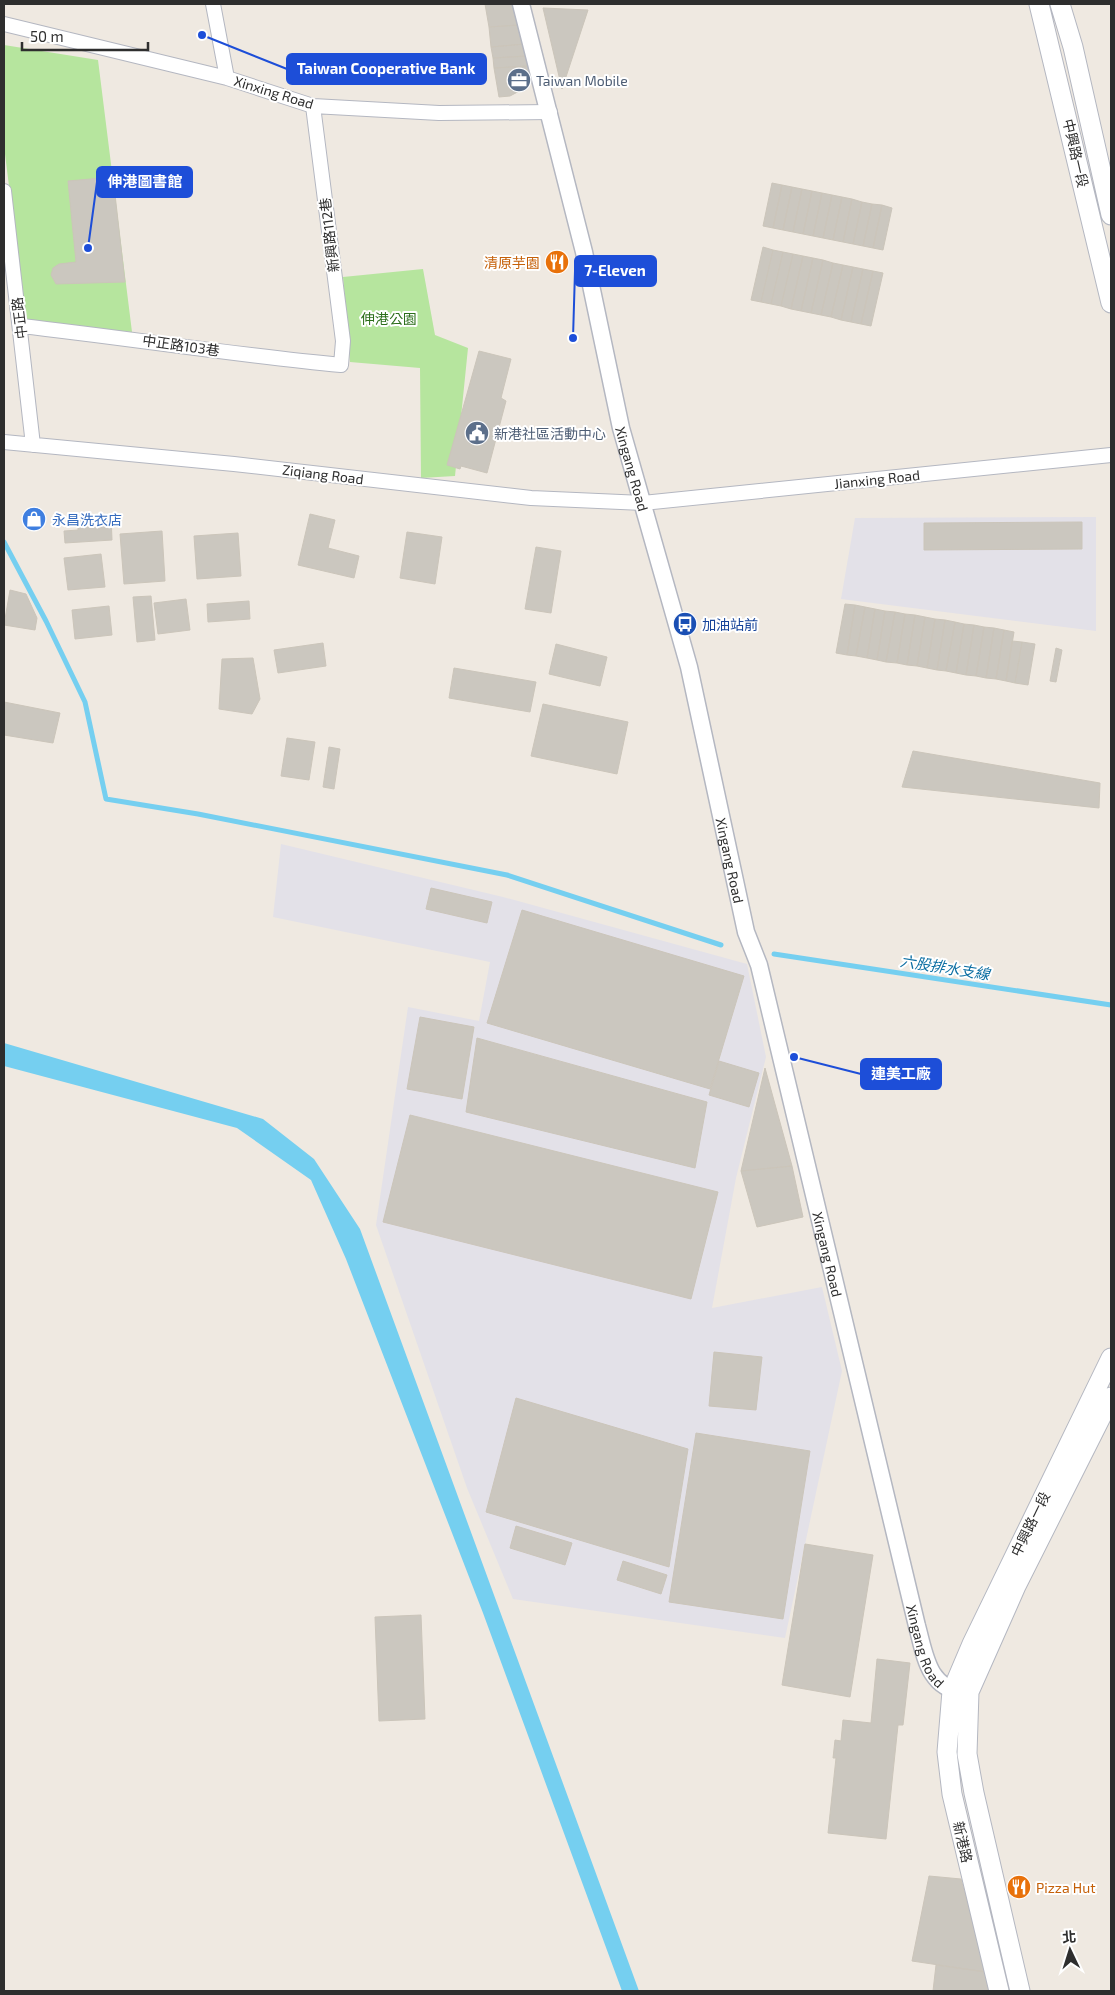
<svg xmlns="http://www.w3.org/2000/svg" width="1115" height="1995" font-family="'Exo 2','Noto Sans TC',sans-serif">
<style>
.industrial{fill:#e3e1e8}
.green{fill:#b6e59e}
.water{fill:#75cff0}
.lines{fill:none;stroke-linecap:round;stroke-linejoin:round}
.stream{stroke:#75cff0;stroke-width:5}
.building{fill:#cbc7bf;stroke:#cbc5ba}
.minor-casing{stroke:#b4b7c1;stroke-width:16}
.tertiary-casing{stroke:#b4b7c1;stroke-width:19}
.secondary-casing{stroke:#b4b7c1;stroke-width:21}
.minor{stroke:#fff;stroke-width:14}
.tertiary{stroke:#fff;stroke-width:16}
.secondary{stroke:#fff;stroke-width:19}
.labels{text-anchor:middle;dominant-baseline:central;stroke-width:4;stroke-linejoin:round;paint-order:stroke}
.service-label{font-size:14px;fill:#4e5e75;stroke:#fff;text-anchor:start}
.street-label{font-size:14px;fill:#2e2e2e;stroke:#fff}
.food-label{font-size:14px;fill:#c56008;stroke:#fff;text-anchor:end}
.park-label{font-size:14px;fill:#2c6e1b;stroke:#fff}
.shop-label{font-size:14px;fill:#366cbe;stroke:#fff;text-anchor:start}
.transit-label{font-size:14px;fill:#164399;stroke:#fff;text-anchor:start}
.water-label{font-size:15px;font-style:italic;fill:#0d6fa3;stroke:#fff}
.leader{fill:none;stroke:#1d4ed8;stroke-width:2}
.callout-dot{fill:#1d4ed8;stroke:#fff;stroke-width:2}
.callout{fill:#1d4ed8;stroke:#1d4ed8;stroke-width:2}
.callout-label{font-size:15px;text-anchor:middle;font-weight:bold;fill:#fff}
</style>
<rect width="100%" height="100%" fill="#efe9e1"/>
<path class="industrial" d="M 1096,517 L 1096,631 L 841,599 L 855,518 Z
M 281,844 L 503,897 L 747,964 L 766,1057 L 736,1178 L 712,1308 L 822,1287 L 842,1371 L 785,1638 L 513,1599 L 467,1488 L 376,1225 L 408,1007 L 479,1021 L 490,962 L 273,917 Z"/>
<path class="green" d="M 4,45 L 98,60 L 132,332 L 26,322 L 4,146 Z
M 423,269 L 435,335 L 468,348 L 455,476 L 421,478 L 420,368 L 350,362 L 343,277 Z"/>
<path class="water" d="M 4,1043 L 263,1119 L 314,1159 L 360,1229 L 639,1991 L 622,1991 L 483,1613 L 346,1259 L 311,1180 L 237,1128 L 4,1066 Z"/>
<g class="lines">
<path class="stream" d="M 4,542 L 46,621 L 85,702 L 106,799 L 198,814 L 507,875 L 721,945
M 774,954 L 1111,1005"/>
</g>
<path class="building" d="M 485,4 L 514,4 L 519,25 L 489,27 Z
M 543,8 L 588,10 L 562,89 Z
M 519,25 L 524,44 L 491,47 L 489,27 Z
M 524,44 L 527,56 L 493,58 L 491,47 Z
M 527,56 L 529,66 L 494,68 L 493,58 Z
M 529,66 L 530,80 L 525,88 L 510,96 L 499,97 L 494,68 Z
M 113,177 L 125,282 L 56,284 L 51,275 L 53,268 L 59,264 L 76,262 L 68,181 Z
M 772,183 L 782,185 L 773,228 L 763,226 Z
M 782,185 L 792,187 L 783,230 L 773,228 Z
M 792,187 L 802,189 L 793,232 L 783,230 Z
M 802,189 L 812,191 L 803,234 L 793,232 Z
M 812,191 L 822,193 L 813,236 L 803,234 Z
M 822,193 L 832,195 L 823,238 L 813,236 Z
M 832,195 L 842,197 L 833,240 L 823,238 Z
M 842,197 L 852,199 L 843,242 L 833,240 Z
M 852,199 L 862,202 L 853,244 L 843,242 Z
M 862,202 L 872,204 L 863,246 L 853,244 Z
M 872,204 L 882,205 L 873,248 L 863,246 Z
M 882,205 L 892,208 L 883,250 L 873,248 Z
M 763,247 L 773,250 L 761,302 L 751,300 Z
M 773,250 L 783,252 L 771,304 L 761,302 Z
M 783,252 L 793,254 L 781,306 L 771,304 Z
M 793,254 L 803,256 L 791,309 L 781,306 Z
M 803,256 L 813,258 L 801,311 L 791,309 Z
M 813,258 L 823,260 L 811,313 L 801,311 Z
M 823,260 L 833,263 L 821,315 L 811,313 Z
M 833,263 L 843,265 L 831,317 L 821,315 Z
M 843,265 L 853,267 L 841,320 L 831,317 Z
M 853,267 L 863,269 L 851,322 L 841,320 Z
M 863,269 L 873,271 L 861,324 L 851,322 Z
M 873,271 L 883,273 L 871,326 L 861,324 Z
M 479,351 L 511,359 L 501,398 L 506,401 L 487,473 L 461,466 L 460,469 L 447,465 Z
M 310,514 L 335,520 L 328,548 L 359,556 L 354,578 L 298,565 Z
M 111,516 L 112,540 L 65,543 L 64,531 L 78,530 L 78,518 Z
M 1082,522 L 1082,549 L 924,550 L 924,523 Z
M 162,531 L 165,581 L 124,584 L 120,534 Z
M 407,532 L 442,537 L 435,584 L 400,578 Z
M 238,533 L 241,576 L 197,579 L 194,536 Z
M 536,547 L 561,551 L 551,613 L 525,609 Z
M 101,554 L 105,587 L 68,590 L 64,558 Z
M 10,590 L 26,594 L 37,618 L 35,630 L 4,625 Z
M 151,596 L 155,640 L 137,642 L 133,597 Z
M 186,599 L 190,630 L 158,634 L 154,603 Z
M 249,601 L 250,619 L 208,622 L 207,604 Z
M 845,604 L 855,605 L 847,655 L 836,653 Z
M 855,605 L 865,607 L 856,656 L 847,655 Z
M 109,606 L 112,635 L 75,639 L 72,610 Z
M 865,607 L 875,609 L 867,658 L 856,656 Z
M 875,609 L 885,611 L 877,660 L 867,658 Z
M 885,611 L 895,612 L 886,662 L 877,660 Z
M 895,612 L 905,614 L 897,663 L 886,662 Z
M 905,614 L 915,615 L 907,665 L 897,663 Z
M 915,615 L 925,617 L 917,666 L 907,665 Z
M 925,617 L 935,619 L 927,668 L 917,666 Z
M 935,619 L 945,620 L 937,670 L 927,668 Z
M 945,620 L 955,622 L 946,671 L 937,670 Z
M 955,622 L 964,624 L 956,673 L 946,671 Z
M 964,624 L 974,625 L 966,675 L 956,673 Z
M 974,625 L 984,627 L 976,676 L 966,675 Z
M 984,627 L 994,628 L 986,678 L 976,676 Z
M 994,628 L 1004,630 L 996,679 L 986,678 Z
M 1004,630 L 1014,632 L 1006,681 L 996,679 Z
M 1012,641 L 1022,642 L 1015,683 L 1006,681 Z
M 1022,642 L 1035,644 L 1028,685 L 1015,683 Z
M 323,643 L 326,666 L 278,673 L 274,650 Z
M 556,644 L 607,657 L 600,686 L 549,674 Z
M 1056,648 L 1062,650 L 1056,682 L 1050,681 Z
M 253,658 L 260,699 L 252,714 L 219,709 L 222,659 Z
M 454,668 L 536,682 L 530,712 L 449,698 Z
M 4,702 L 60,713 L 53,743 L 4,735 Z
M 543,704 L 628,722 L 617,774 L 531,756 Z
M 287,738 L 315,742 L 309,780 L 281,776 Z
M 329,747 L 340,749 L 334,789 L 323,787 Z
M 913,751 L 1100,783 L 1099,808 L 902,787 Z
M 431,888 L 492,902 L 487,923 L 426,909 Z
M 522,910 L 744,976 L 710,1089 L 487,1023 Z
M 420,1017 L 474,1027 L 462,1099 L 407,1089 Z
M 477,1038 L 707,1102 L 695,1168 L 466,1112 Z
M 719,1061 L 759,1073 L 749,1107 L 709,1095 Z
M 765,1068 L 792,1166 L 741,1171 Z
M 410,1115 L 718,1192 L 691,1299 L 383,1222 Z
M 792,1166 L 803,1217 L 757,1227 L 741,1171 Z
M 714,1352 L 762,1357 L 756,1410 L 709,1406 Z
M 516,1398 L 688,1449 L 669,1567 L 486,1512 Z
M 696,1433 L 810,1451 L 783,1619 L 669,1602 Z
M 516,1526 L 572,1543 L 565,1565 L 510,1548 Z
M 805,1544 L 873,1555 L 850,1697 L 782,1685 Z
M 623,1561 L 667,1575 L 661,1594 L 617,1580 Z
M 421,1615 L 425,1719 L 379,1721 L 375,1617 Z
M 877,1659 L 910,1663 L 903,1725 L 898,1725 L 886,1839 L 828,1833 L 836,1758 L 833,1758 L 835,1740 L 841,1741 L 843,1720 L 871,1723 Z
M 929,1876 L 961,1879 L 986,1972 L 912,1961 Z
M 936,1965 L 986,1972 L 990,1991 L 933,1991 Z"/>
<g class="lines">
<g class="minor-casing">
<path id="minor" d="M 213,4 L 227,78
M 4,24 L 227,78 L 313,106 L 439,113 L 550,112
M 4,191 L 33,445
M 21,326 C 128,338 234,355 341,365 L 343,341 L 313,106
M 4,442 L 234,464 L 531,498 L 643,503 L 1111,455"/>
</g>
<g class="tertiary-casing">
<g id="tertiary">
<path id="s1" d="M 521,4 L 584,252 L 621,428 L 689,667 L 746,932 L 759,965 L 917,1626 C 925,1655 928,1689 964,1692"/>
</g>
</g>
<g class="secondary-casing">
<path id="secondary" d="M 1039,4 L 1111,303
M 1060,4 L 1073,47 L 1111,215
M 999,1991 L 952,1794 L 947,1752 L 952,1691 L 972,1644 L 1111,1358
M 1020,1991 L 974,1793 L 967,1754 L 969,1692 L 1016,1586 L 1111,1397"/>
</g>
<use href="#minor" class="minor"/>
<use href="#tertiary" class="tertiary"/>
<use href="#secondary" class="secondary"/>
</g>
<defs>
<g id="office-disc" transform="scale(1.25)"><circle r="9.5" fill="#5c6f8a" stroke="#fff"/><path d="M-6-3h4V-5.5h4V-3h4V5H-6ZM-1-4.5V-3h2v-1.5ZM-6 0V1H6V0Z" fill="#fff"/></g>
<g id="restaurant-disc" transform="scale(1.25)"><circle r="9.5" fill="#e8710a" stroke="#fff"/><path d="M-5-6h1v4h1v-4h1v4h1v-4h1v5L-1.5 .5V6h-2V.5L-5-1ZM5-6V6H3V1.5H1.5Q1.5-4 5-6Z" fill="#fff"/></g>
<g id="civic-disc" transform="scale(1.25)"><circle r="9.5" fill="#5c6f8a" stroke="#fff"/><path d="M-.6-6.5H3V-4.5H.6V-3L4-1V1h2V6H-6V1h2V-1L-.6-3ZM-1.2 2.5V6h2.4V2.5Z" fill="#fff"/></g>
<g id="shop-disc" transform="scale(1.25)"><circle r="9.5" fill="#3f7fe0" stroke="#fff"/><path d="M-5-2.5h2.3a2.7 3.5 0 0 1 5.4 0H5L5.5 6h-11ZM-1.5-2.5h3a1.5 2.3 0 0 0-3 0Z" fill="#fff"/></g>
<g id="bus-disc" transform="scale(1.25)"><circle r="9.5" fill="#1a4fb4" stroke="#fff"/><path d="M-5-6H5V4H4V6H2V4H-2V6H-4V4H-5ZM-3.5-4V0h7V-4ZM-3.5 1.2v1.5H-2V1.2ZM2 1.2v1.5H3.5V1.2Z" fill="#fff"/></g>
</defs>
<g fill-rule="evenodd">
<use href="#office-disc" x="519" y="80"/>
<use href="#restaurant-disc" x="557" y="262"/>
<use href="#civic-disc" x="477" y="433"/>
<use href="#shop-disc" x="34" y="519"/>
<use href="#bus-disc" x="685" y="624"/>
<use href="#restaurant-disc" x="1019" y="1887"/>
</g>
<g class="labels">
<g class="service-label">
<text x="536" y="80">Taiwan Mobile</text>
<text x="494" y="433">新港社區活動中心</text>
</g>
<g class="street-label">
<text transform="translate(274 92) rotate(17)">Xinxing Road</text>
<text transform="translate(1076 153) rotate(77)">中興路一段</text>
<text transform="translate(329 235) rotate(-97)">新興路112巷</text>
<text transform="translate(19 318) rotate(-97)">中正路</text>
<text transform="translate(181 345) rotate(8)">中正路103巷</text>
<text stroke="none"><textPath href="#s1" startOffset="478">Xingang Road</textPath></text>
<text transform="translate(323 474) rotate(7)">Ziqiang Road</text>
<text transform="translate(877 479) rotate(-6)">Jianxing Road</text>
<text stroke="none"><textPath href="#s1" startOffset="882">Xingang Road</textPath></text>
<text stroke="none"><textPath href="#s1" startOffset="1288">Xingang Road</textPath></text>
<text transform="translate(1030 1524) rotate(-64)">中興路一段</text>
<text stroke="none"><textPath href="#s1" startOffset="1692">Xingang Road</textPath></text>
<text transform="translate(963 1842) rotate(77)">新港路</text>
</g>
<g class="food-label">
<text x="540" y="262">清原芋園</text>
<text x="1036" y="1887" text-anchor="start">Pizza Hut</text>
</g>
<g class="park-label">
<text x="389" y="318">伸港公園</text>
</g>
<g class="shop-label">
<text x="52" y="519">永昌洗衣店</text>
</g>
<g class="transit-label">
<text x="702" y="624">加油站前</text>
</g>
<g class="water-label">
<text transform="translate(945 967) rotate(9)">六股排水支線</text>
</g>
</g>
<path class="leader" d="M202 35L287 69M88 248L97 182M573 338L575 271M794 1057L861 1074"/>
<g class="callout-dot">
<circle cx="202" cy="35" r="5"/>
<circle cx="88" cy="248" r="5"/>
<circle cx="573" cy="338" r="5"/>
<circle cx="794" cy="1057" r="5"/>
</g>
<g class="callout">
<rect x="287" y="54" width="199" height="30" rx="5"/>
<rect x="97" y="167" width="95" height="30" rx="5"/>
<rect x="575" y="256" width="81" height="30" rx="5"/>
<rect x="861" y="1059" width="80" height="30" rx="5"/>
</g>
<g class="callout-label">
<text x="386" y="74">Taiwan Cooperative Bank</text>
<text x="145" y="187">伸港圖書館</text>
<text x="615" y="276">7-Eleven</text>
<text x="901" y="1079">連美工廠</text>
</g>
<rect width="1115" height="1995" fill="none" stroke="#2e2e2e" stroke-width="10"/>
<g transform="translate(1070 1950) rotate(356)" stroke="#ffffff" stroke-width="4" paint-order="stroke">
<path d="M0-4L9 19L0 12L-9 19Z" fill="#2e2e2e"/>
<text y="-8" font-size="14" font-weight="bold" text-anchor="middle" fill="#2e2e2e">北</text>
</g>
<path d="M22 42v8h126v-8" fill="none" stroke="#2e2e2e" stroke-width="2.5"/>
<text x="30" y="42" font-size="15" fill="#2e2e2e" stroke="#ffffff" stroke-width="4" paint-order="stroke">50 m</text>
</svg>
